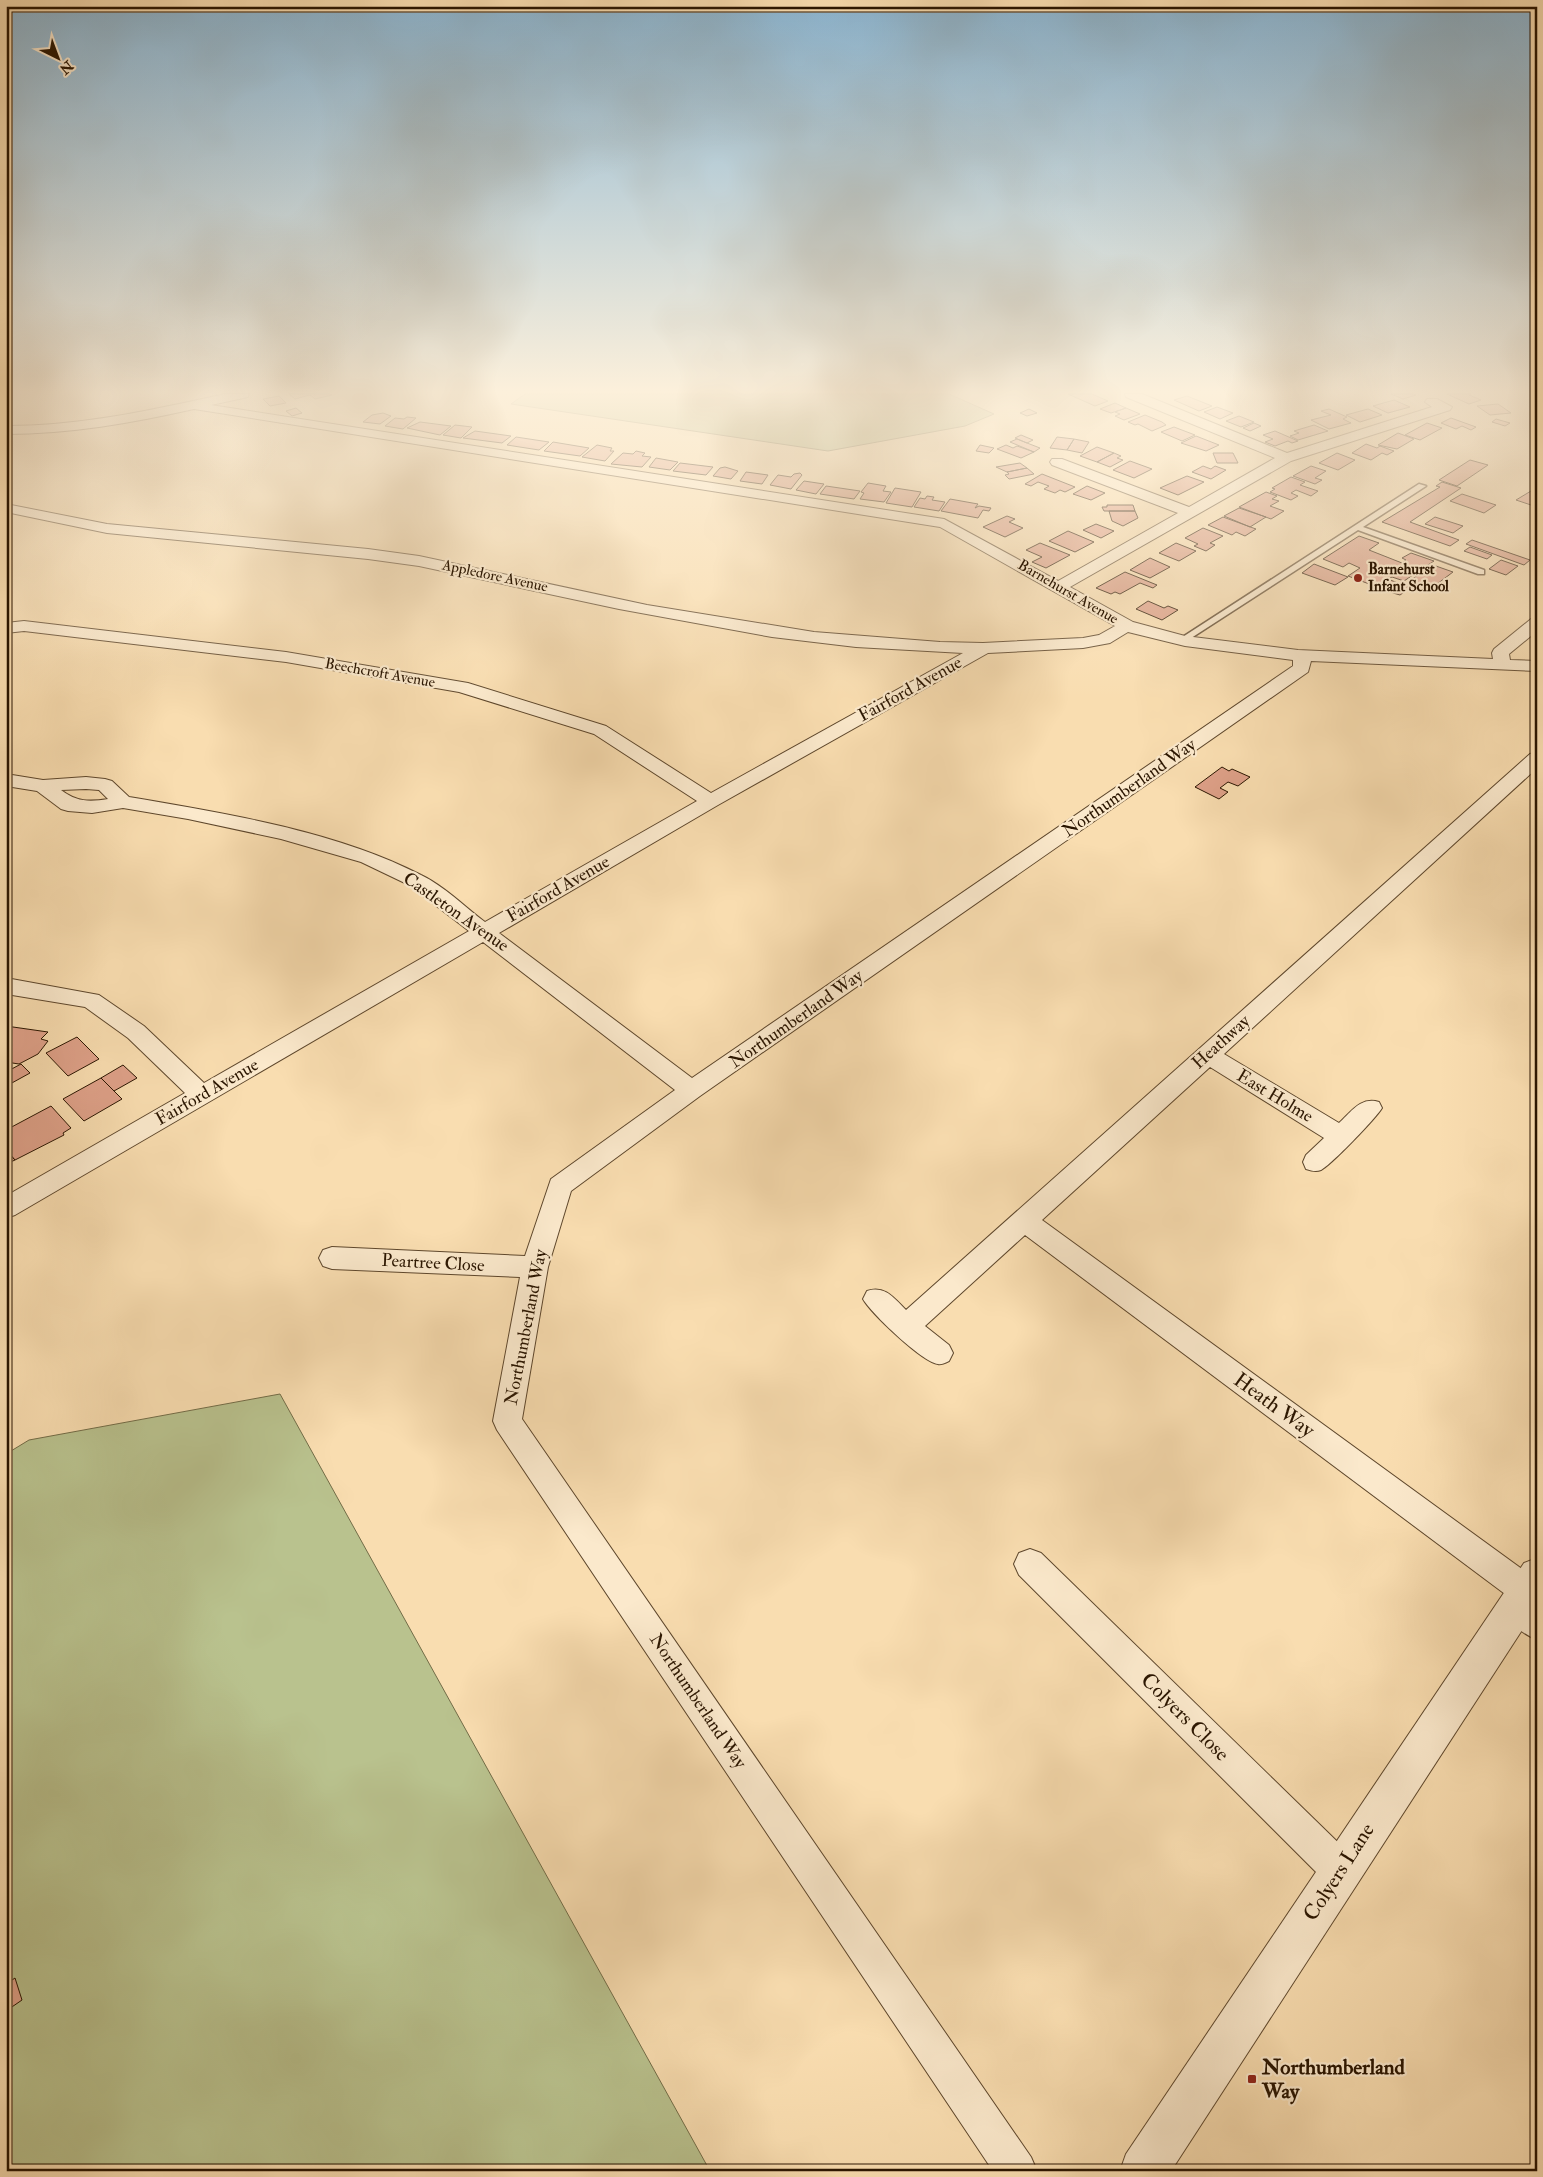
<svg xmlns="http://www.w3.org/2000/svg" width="1543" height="2177" font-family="'IM FELL Double Pica',serif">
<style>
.green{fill:#b9c28e;stroke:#726c47}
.building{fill:#dfa189;stroke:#2a1500}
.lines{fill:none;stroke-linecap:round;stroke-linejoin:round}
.service-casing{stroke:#5e472c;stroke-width:3}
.minor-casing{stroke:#5e472c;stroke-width:2}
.tertiary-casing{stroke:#5e472c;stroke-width:2}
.service{fill:#fbe9cc;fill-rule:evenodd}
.minor{fill:#fbe9cc;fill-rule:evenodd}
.tertiary{fill:#fbe9cc;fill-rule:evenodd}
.poi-dot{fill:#8f2418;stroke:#fbe9cc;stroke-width:2}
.labels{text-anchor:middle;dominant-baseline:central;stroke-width:4.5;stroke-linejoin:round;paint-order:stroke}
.far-poi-label{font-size:15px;font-weight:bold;fill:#2a1500;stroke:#fbe9cc;text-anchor:start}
.far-street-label{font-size:15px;fill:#2a1500;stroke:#fbe9cc}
.street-label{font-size:18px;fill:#2a1500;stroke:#fbe9cc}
.near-street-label{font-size:21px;fill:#2a1500;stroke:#fbe9cc}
.near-poi-label{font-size:21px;font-weight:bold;fill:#2a1500;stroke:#fbe9cc;text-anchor:start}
</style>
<rect width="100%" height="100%" fill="#f9ddb0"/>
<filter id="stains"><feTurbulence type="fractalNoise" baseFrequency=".004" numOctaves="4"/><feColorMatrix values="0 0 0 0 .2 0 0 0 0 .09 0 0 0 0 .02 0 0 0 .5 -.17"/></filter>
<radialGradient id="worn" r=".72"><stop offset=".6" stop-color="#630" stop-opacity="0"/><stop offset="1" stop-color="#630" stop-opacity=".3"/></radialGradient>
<path class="green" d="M 525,394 L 949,394 L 994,414 L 965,426 L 828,451 L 511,404 Z
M 280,1394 L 710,2171 L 6,2171 L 6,1454 L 29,1440 Z"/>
<path class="building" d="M 289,394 L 330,394 L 332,395 L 315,399 L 310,395 L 295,399 Z
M 1068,394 L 1092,394 L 1108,401 L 1095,406 Z
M 1391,394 L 1414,394 L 1416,395 L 1403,399 Z
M 1447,394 L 1471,394 L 1469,395 L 1481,400 L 1469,404 Z
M 279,396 L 286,403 L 270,406 L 263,399 Z
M 1187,396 L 1212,406 L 1199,411 L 1174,400 Z
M 1394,400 L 1410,407 L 1388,413 L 1373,406 Z
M 1115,403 L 1126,408 L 1111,413 L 1100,409 Z
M 1498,404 L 1511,413 L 1490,415 L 1477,406 Z
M 1217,407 L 1233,413 L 1220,419 L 1204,412 Z
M 296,408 L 302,413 L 292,416 L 286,411 Z
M 1126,408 L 1140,414 L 1124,420 L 1115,416 L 1120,414 L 1115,412 Z
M 1029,409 L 1037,413 L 1027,416 L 1020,413 Z
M 1329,409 L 1347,417 L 1343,419 L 1351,423 L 1329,429 L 1311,420 L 1331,415 L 1321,411 Z
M 1368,409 L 1382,415 L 1360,422 L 1346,415 Z
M 383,413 L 391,416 L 380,424 L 363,422 L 372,415 Z
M 1145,415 L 1162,422 L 1166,425 L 1152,431 L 1138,424 L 1135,425 L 1128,422 Z
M 1239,416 L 1254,422 L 1241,427 L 1226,421 Z
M 407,417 L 416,418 L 403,429 L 385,426 L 395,418 L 404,419 Z
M 1451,418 L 1476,427 L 1471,430 L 1462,426 L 1456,429 L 1441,423 Z
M 1496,419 L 1510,423 L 1505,426 L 1492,422 Z
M 420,422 L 451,426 L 440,435 L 407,428 Z
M 1254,423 L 1261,426 L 1250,431 L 1243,428 Z
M 1427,423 L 1442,428 L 1420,440 L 1405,435 Z
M 455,425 L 472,427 L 461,438 L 443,435 Z
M 1314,425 L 1328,431 L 1298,440 L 1290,436 L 1299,433 L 1294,431 Z
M 1174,427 L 1195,435 L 1182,441 L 1161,432 Z
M 475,431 L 511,436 L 502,443 L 463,438 Z
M 1275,431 L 1298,441 L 1292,443 L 1288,441 L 1275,446 L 1265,442 L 1273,439 L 1263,435 Z
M 1398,433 L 1414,439 L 1397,449 L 1378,445 Z
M 1021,435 L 1033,440 L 1027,443 L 1015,438 Z
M 1196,436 L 1219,445 L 1206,451 L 1181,443 Z
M 516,437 L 549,442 L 539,450 L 507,445 Z
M 1057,437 L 1074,439 L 1067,450 L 1050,448 Z
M 1017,439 L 1027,443 L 1040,448 L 1034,452 L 1010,442 Z
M 1074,439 L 1089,442 L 1082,453 L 1067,450 Z
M 553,442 L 589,448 L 580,456 L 544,451 Z
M 1366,444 L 1377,448 L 1380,446 L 1394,451 L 1387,455 L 1382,453 L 1371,460 L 1352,453 Z
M 597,445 L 612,448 L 610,451 L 614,451 L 605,461 L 582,457 Z
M 980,445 L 994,448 L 989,453 L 976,451 Z
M 1006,445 L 1013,448 L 1017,446 L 1034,452 L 1021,458 L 997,449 Z
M 1097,447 L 1114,453 L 1097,462 L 1080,456 Z
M 636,451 L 645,453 L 642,456 L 651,457 L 642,467 L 611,464 L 623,453 L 633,454 Z
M 1114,453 L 1121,456 L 1117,458 L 1123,460 L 1110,467 L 1097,462 Z
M 1213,453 L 1233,453 L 1238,463 L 1217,463 Z
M 1337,453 L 1355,460 L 1338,470 L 1319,463 Z
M 656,458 L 678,462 L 670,470 L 649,467 Z
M 1470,460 L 1488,465 L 1457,486 L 1439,480 Z
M 1130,461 L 1152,469 L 1134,478 L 1113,470 Z
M 680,463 L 713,467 L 706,475 L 673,471 Z
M 1020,463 L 1027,468 L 1007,472 L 996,467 Z
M 1203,466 L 1211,469 L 1215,466 L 1226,470 L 1211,479 L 1192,472 Z
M 1311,466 L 1326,471 L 1315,478 L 1322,480 L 1315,484 L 1293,476 Z
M 725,467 L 738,471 L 731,479 L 713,476 L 720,468 Z
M 1027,468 L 1034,474 L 1009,479 L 1005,475 L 1009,474 L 1007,472 Z
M 746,472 L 768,475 L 762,484 L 740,481 Z
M 800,473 L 802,475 L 791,489 L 770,485 L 778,475 L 791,477 L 794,474 Z
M 1042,474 L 1075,487 L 1065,492 L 1060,490 L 1055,493 L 1044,489 L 1049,486 L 1038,482 L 1031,486 L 1025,484 Z
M 1187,476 L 1204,482 L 1178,495 L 1160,488 Z
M 1291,477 L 1305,482 L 1300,485 L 1318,491 L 1311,496 L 1296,490 L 1291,493 L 1298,496 L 1291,500 L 1270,492 L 1275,489 L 1272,488 Z
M 804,481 L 824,484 L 816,494 L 796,490 Z
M 1442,482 L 1461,488 L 1410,522 L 1459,540 L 1450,546 L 1382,522 L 1440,487 L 1436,486 Z
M 868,483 L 886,486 L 883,491 L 891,492 L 884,502 L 860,499 L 864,493 L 861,492 Z
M 826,486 L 860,491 L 854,499 L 820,494 Z
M 1087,486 L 1105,493 L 1091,500 L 1073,494 Z
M 895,488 L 921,492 L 912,507 L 886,503 Z
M 1531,491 L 1537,493 L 1537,507 L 1516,500 Z
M 1266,492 L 1277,496 L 1272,499 L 1279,501 L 1270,506 L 1284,511 L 1271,519 L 1239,507 Z
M 1462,494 L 1496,505 L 1484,513 L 1450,501 Z
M 927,496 L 934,497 L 932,500 L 945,502 L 939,511 L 914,507 L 920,498 L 925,499 Z
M 950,499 L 978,504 L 975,508 L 979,506 L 991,508 L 989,511 L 983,510 L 978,518 L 941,511 Z
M 1107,505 L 1133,505 L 1135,511 L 1104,511 L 1102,507 L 1107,507 Z
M 1239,508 L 1266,517 L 1250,527 L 1224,516 Z
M 1109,511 L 1135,511 L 1138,518 L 1123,526 L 1112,521 Z
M 1007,516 L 1015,519 L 1009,522 L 1023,528 L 1005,537 L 983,527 Z
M 1223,517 L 1256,529 L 1245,536 L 1236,532 L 1232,535 L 1208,525 Z
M 1435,517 L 1463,526 L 1453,533 L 1425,524 Z
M 1096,524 L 1114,531 L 1101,538 L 1083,530 Z
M 1203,528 L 1223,536 L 1210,543 L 1215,545 L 1206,551 L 1194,546 L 1198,544 L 1185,538 Z
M 1068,531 L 1094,542 L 1075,552 L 1049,541 Z
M 1359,536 L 1379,543 L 1369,550 L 1402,563 L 1406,560 L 1402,558 L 1411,553 L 1434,561 L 1404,581 L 1392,577 L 1388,579 L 1410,588 L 1400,595 L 1393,593 L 1348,576 L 1360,568 L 1349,563 L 1343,567 L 1323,559 Z
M 1472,540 L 1530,560 L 1524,565 L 1466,544 Z
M 1040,543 L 1070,555 L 1046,568 L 1032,562 L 1042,557 L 1026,550 Z
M 1176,543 L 1196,551 L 1179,561 L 1159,553 Z
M 1470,547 L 1492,555 L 1487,559 L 1464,551 Z
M 1150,558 L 1170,567 L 1150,578 L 1130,570 Z
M 1501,560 L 1518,566 L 1506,575 L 1489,569 Z
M 1314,564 L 1348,577 L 1335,585 L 1302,573 Z
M 1433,565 L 1453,572 L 1429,590 L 1408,582 Z
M 1125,572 L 1157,585 L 1153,588 L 1140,583 L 1120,594 L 1115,592 L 1111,594 L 1096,588 Z
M 1148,601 L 1164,608 L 1168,606 L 1178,610 L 1162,620 L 1136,609 Z
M 1222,767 L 1229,771 L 1232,769 L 1250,777 L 1238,786 L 1228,782 L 1220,788 L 1228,792 L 1219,799 L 1195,787 Z
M 6,1026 L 48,1032 L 41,1039 L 48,1041 L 38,1054 L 19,1064 L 6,1062 Z
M 77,1037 L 99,1059 L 68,1076 L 46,1053 Z
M 21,1064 L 30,1073 L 10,1084 L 6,1079 L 6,1072 Z
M 123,1065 L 137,1078 L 114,1091 L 101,1078 Z
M 101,1078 L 122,1099 L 84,1121 L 63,1099 Z
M 51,1106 L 71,1128 L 63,1133 L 64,1135 L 15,1160 L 6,1150 L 6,1130 Z
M 6,1150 L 15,1160 L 6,1164 Z
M 15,1978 L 22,2000 L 6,2011 L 6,1984 Z"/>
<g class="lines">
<g class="service-casing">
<path id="service" d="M 1419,484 L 1426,486 L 1363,527 L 1484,570 L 1484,574 L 1478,574 L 1358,530 L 1185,642 L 1178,640 Z"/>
</g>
<g class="minor-casing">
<path id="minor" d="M 225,394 L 249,394 L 248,397 L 211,405 L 944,519 L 1058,581 L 1178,513 L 1052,465 L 1050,462 L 1052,459 L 1062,459 L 1189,507 L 1275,458 L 1126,397 L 1125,394 L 1142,394 L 1287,453 L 1432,407 L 1425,402 L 1427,399 L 1437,399 L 1452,407 L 1450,410 L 1291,461 L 1070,587 L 1133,622 L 1185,636 L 1298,650 L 1493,659 L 1492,653 L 1494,649 L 1531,619 L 1537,618 L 1537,631 L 1509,654 L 1510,660 L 1537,661 L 1537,671 L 1311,661 L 1308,672 L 700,1096 L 571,1191 L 548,1267 L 522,1419 L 1031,2157 L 1037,2171 L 993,2171 L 497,1430 L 493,1421 L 520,1277 L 332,1269 L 323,1266 L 319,1258 L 323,1250 L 332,1247 L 525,1256 L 551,1179 L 675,1090 L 483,942 L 15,1215 L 6,1218 L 6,1196 L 185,1093 L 128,1038 L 85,1007 L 6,994 L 6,978 L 99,995 L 144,1026 L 204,1083 L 469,931 L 409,885 L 361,862 L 281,839 L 188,819 L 123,808 L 92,813 L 68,811 L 61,809 L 37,791 L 6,786 L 6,774 L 43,780 L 86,777 L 105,779 L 112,781 L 129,797 C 224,813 336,831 421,875 C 444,886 465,907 485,922 L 697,801 L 594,734 L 459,692 L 286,662 L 24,631 L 6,633 L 6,623 L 24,621 L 286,652 L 468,683 L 606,726 L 711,793 L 963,653 L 856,647 L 772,637 L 619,609 L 419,566 L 368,559 L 107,533 L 6,512 L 6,504 L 107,524 L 368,549 L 419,556 L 647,605 L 814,632 L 940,642 L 983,643 L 1083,638 L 1099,635 L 1115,626 L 940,527 L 194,409 C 132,423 70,434 6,434 L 6,426 C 81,426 152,410 225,394 ZM 1128,632 L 1185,646 L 1293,660 L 1293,666 L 692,1078 L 499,933 L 718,805 L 988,653 L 1083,648 L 1110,643 ZM 86,789 L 99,790 L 108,799 C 89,802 77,802 61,790 Z
M 1537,752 L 1537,768 L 1224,1054 L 1339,1123 C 1351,1112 1361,1096 1379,1102 L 1382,1108 C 1376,1118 1331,1165 1321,1170 C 1316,1172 1312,1171 1306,1169 L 1303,1162 L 1306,1155 L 1324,1138 L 1210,1067 L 1042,1220 L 1537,1580 L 1537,1640 C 1521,1633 1507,1621 1500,1605 L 1505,1594 L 1025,1235 L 925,1326 L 949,1345 L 953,1353 L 949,1361 C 945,1363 941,1365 938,1364 C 922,1362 871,1313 863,1299 L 867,1291 C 885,1285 894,1298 906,1310 L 1530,754 Z
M 1030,1549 L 1041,1553 L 1353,1857 L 1358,1870 L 1353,1883 L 1340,1888 L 1327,1883 L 1019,1575 L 1014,1564 L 1019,1553 Z"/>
</g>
<g class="tertiary-casing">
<path id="tertiary" d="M 1537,1558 L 1537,1607 L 1171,2171 L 1120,2171 L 1126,2154 L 1524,1563 Z"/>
</g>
<use href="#service" class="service"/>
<use href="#minor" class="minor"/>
<use href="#tertiary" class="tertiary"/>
</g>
<linearGradient id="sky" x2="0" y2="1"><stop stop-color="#8bb6d3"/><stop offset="0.56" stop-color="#fcf0db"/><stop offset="1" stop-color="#fcf0db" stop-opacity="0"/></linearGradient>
<rect width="1543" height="699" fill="url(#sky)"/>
<g class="poi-dot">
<circle cx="1358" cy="578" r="5"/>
<rect x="1247" y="2074" width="10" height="10" rx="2.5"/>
</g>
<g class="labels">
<g class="far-poi-label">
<text x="1368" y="569">Barnehurst<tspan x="1368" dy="17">Infant School</tspan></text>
</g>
<g class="far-street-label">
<text transform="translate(495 576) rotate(12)">Appledore Avenue</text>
<text transform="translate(1068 592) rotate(30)">Barnehurst Avenue</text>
<text transform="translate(380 673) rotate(10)">Beechcroft Avenue</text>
</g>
<g class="street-label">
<text transform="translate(910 689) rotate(-29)">Fairford Avenue</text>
<text transform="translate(1129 788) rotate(-35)">Northumberland Way</text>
<text transform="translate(558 889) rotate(-30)">Fairford Avenue</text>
<text transform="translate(456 912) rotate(35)">Castleton Avenue</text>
<text transform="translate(796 1019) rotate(-35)">Northumberland Way</text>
<text transform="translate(1221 1042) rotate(-42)">Heathway</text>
<text transform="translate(207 1092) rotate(-30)">Fairford Avenue</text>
<text transform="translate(1275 1096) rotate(31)">East Holme</text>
<text transform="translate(433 1263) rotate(3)">Peartree Close</text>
<text transform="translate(526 1327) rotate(-79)">Northumberland Way</text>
<text transform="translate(698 1701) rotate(56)">Northumberland Way</text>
</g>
<g class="near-street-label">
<text transform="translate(1274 1405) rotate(36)">Heath Way</text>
<text transform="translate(1185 1717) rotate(45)">Colyers Close</text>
<text transform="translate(1339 1872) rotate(-57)">Colyers Lane</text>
</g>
<g class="near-poi-label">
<text x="1262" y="2067">Northumberland<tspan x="1262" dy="24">Way</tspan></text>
</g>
</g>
<rect width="1543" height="2177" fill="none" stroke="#f9ddb0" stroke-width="25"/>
<rect x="8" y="8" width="1528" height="2162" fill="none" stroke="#2a1500" stroke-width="2.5"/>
<rect x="12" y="12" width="1518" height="2152" fill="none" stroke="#2a1500"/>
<g transform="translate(58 58) rotate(138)" stroke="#fbe9cc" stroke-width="4" paint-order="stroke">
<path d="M0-4L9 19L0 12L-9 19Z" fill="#2a1500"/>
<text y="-8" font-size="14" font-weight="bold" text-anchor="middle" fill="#2a1500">N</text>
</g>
<rect width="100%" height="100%" filter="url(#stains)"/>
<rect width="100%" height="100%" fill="url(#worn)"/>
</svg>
